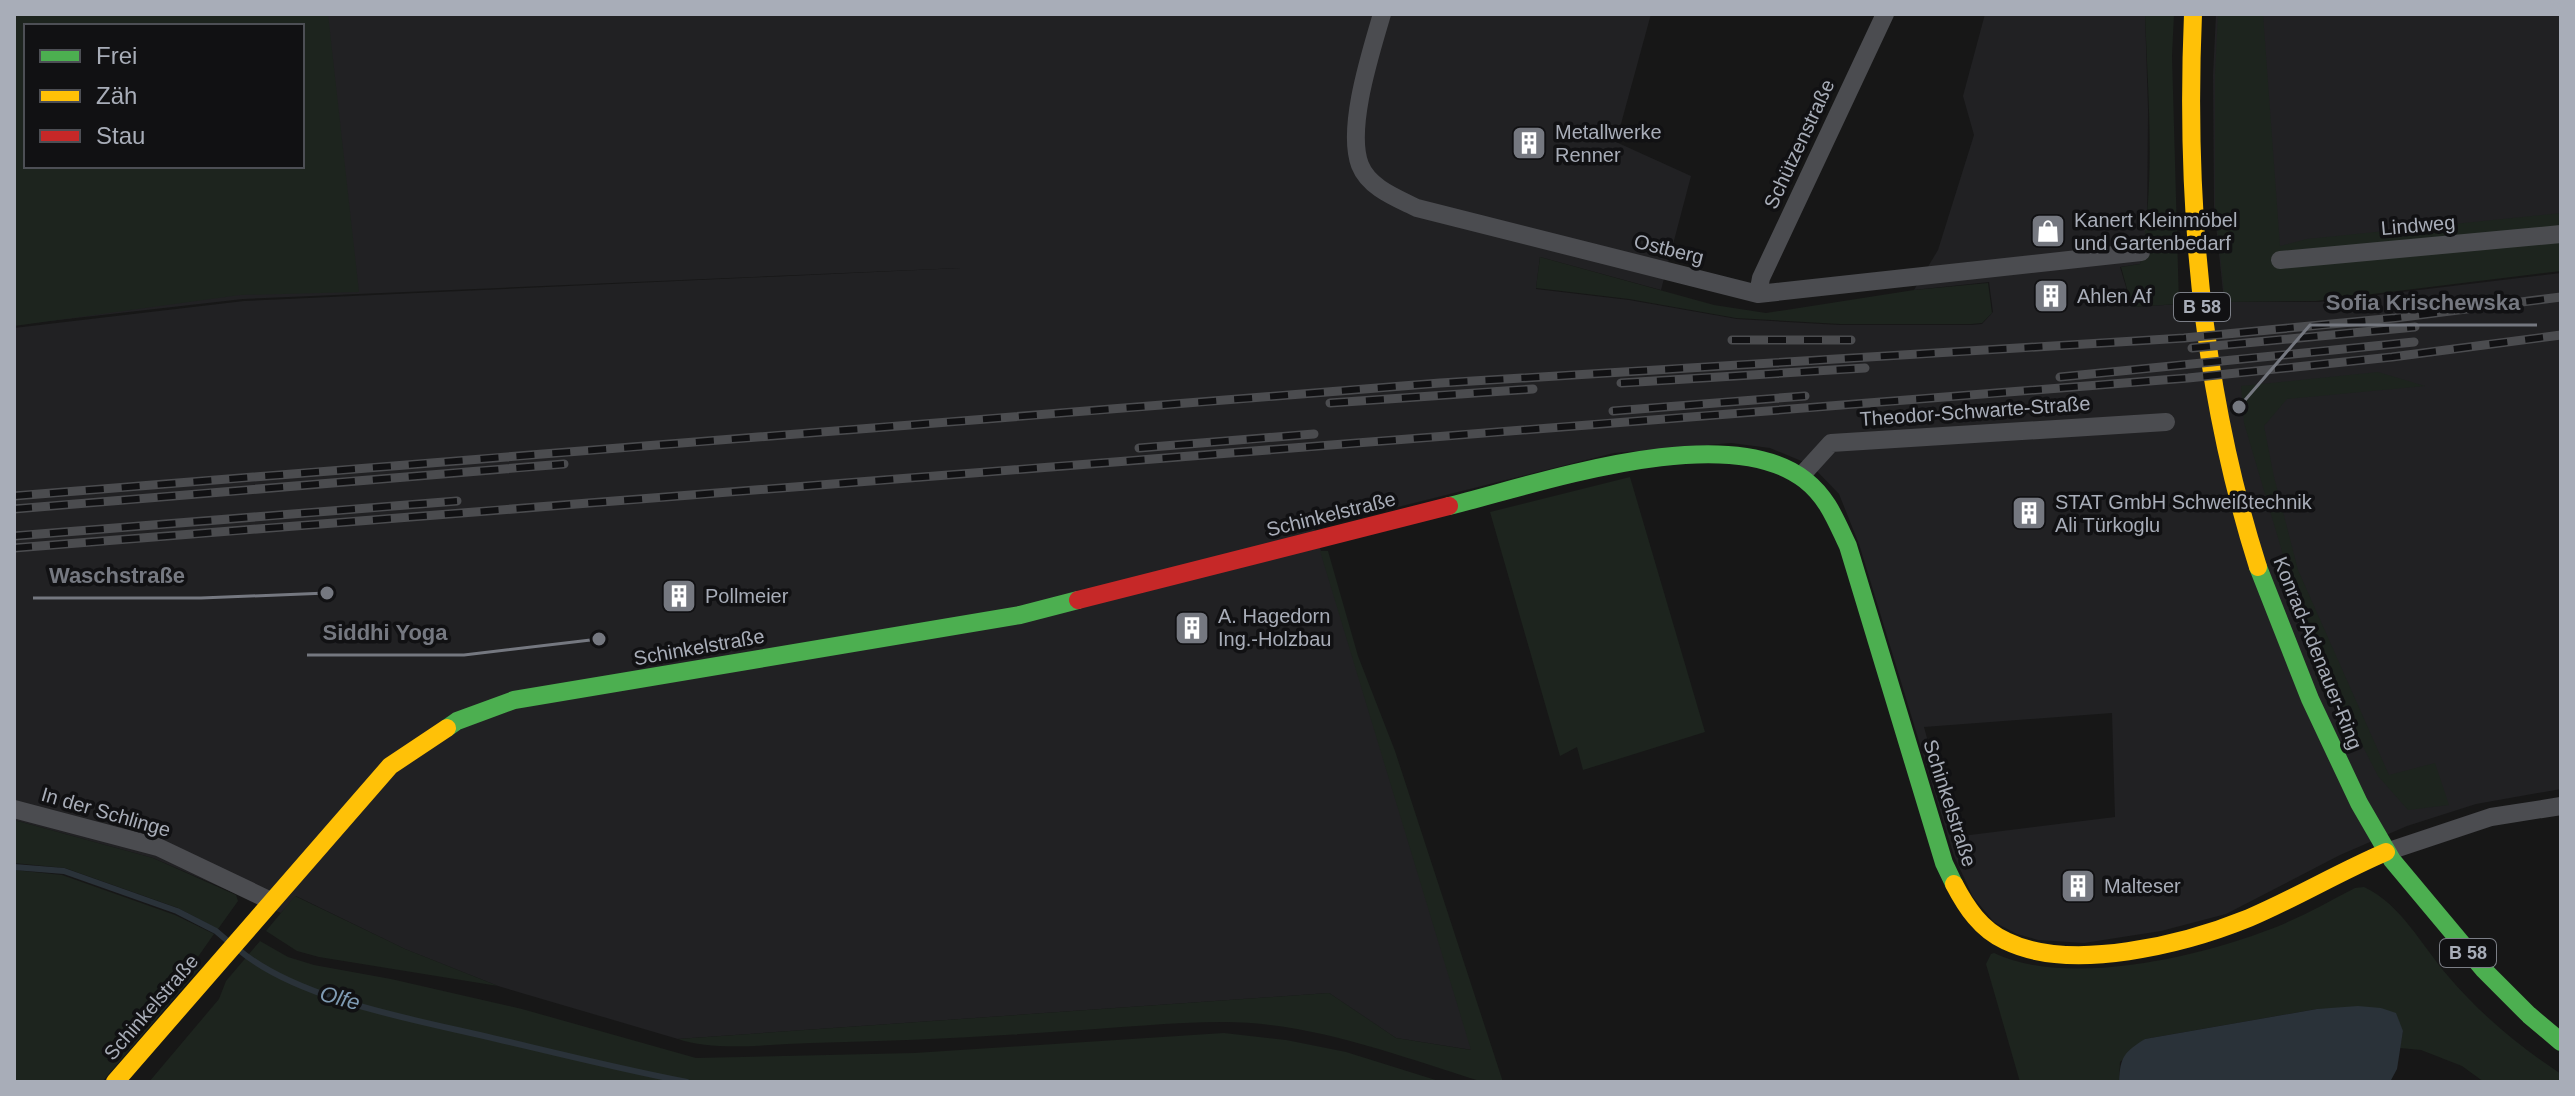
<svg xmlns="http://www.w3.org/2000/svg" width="2575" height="1096" font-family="Helvetica,sans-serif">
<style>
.built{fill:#212123;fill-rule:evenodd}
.green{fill:#1d241e;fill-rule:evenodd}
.water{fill:#2a3239}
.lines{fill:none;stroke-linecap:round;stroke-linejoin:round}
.stream{stroke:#2a3239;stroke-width:6}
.street{stroke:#4b4c50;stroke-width:18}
.fast{stroke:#4caf50;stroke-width:18}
.slow{stroke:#ffc107;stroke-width:18}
.jam{stroke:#c62828;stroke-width:18}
.rail-casing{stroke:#4b4c4f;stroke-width:9}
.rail{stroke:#111113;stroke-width:6;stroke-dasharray:18;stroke-linecap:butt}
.labels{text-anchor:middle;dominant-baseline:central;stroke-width:7;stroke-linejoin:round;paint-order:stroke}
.shield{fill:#111113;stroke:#7b7e86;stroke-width:2}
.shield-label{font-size:18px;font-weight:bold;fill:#a8adb8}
.poi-label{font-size:20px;fill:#a8adb8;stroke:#111113;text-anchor:start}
.street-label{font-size:20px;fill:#a8adb8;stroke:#111113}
.water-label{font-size:22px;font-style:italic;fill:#7f9bb3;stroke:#111113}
.leader{fill:none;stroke:#757880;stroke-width:3}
.callout-dot{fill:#757880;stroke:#111113;stroke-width:3}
.callout-label{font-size:22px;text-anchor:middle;font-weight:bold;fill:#757880;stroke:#111113;stroke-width:7;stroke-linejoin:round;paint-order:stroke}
</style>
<rect width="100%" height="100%" fill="#171717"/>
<path class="built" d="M 14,14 L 1651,14 L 1616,142 L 1691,176 L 1661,290 L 1540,257 L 1536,289 L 1629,300 L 1737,319 L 1840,325 L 1971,325 L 1982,324 L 1993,312 L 1989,282 L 1914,290 L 1938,250 L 1974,135 L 1963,96 L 1985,14 L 2145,14 L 2148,110 L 2147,232 L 2140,264 L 2120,267 L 2132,307 L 2214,302 L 2319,302 L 2561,273 L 2561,789 L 2476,804 L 2407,826 L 2340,855 L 2226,914 L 2161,931 L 2084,943 L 2038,940 L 2017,934 L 1994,922 L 1973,897 L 1954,856 L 1859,544 L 1839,494 L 1811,465 L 1770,448 L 1731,443 L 1614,453 L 1314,528 L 1472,1050 L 1396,1038 L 1329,993 L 678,1039 L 498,986 L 405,949 L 296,896 L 281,913 L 153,858 L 14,820 L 14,328 L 244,301 L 961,268 L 243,299 L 14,325 ZM 26,26 L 302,26 L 302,166 L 26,166 ZM 2112,713 L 2115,817 L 1954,837 L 1924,727 Z
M 2216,14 L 2561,14 L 2561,270 L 2316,300 L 2224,301 L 2214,206 L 2213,75 Z"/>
<path class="green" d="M 14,14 L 328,14 L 359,292 L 240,295 L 14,326 ZM 302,26 L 302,166 L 26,166 L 26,26 Z
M 2145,14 L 2174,14 L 2172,56 L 2179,304 L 2132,307 L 2121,267 L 2140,264 C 2156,185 2148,95 2145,14 Z
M 2218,14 L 2263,14 L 2280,246 L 2307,239 L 2561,213 L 2561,271 L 2316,301 L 2225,302 L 2215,207 L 2215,74 Z
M 1540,257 L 1714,305 L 1766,313 L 1914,290 L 1988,283 L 1992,313 L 1982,323 L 1971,324 L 1840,324 L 1736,318 L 1629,299 L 1536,288 Z
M 2378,372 L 2425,386 L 2287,399 L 2264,426 L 2274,477 L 2298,570 L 2389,775 L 2435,763 L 2449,805 L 2408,810 L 2378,776 L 2307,636 L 2244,423 L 2241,386 Z
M 1630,477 L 1705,732 L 1583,770 L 1577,747 L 1560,756 L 1490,512 Z
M 1320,551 L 1328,551 L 1358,656 L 1395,751 L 1503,1082 L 1483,1082 C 1399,1056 1312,1022 1223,1022 C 1171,1022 1118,1028 1066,1031 C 981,1037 896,1041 811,1043 C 771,1044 715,1052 678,1039 L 1329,993 L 1396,1038 L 1471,1050 Z
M 14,820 L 153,858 L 236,895 L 238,901 L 218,929 L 178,908 L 65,868 L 14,863 Z
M 14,870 L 62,875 L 175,915 L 214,934 L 195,961 L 201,967 L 102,1082 L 14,1082 Z
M 2364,887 C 2401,904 2422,946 2448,976 C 2480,1014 2520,1047 2561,1074 L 2561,1082 L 2484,1082 L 2462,1066 L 2421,1050 L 2400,1048 L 2403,1031 L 2381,1008 L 2317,1009 L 2145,1039 L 2120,1062 L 2119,1082 L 2020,1082 L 1986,964 L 1991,954 L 1994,953 C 2068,988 2198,957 2271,929 C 2300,918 2328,902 2355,888 Z
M 295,896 L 405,949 L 498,986 L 319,957 L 297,951 L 266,931 Z
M 260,941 L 288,957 L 314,965 L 391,979 L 522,1009 L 696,1058 L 914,1053 L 1224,1033 L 1286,1040 L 1346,1052 L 1442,1082 L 149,1082 L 219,999 L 226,981 Z"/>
<path class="water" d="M 2358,1006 L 2381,1008 L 2396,1013 L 2403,1031 L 2397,1069 L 2390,1082 L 2119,1082 C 2120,1057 2124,1052 2145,1039 L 2317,1009 Z"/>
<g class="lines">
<path class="stream" d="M 14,867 L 64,871 L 177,911 L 216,931 L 230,943
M 239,950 C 297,999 411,1019 484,1036 C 552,1052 619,1069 687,1082"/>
<path class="street" d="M 1382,14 C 1371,52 1346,128 1360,165 C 1369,188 1397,198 1417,208 L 1758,294 L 2141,252
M 2280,260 L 2561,234
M 1758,294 L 1761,278 L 1885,14
M 1801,476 L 1831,443 L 2166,422
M 14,809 L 158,847 L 271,901
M 2386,852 L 2491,817 L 2561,806"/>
<path class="fast" d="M 1449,506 C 1538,484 1726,418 1805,480 C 1828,498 1836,521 1848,546 L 1944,863 L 1954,884
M 2258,567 L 2310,699 L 2359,803 L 2392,860 L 2484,970 L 2529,1015 L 2561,1042
M 447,728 L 457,721 L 514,700 L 1020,615 L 1078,600"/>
<path class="slow" d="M 2193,14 C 2185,201 2201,388 2258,567
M 1954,884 C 1966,907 1981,930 2006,941 C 2072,973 2185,944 2249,918 C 2296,898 2339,872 2386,852
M 115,1082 L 390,766 L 447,728"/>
<path class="jam" d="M 1078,600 L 1449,506"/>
<g class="rail-casing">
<path id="rail" d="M 1732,340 L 1851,340
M 2192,348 L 2415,327
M 2060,377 L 2414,342
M 1621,383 L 1865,368
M 1330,403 L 1533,389
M 1613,411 L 1805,396
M 1139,448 L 1314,434
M 14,496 L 1440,383 L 2184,338 L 2395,318 L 2561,297
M 14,509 L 564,464
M 14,536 L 457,501
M 14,548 L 2188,378 L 2392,357 L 2561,335"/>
</g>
<use href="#rail" class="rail"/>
</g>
<defs>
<g id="building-square" transform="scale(1.8)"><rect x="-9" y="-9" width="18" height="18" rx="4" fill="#757880" stroke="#111113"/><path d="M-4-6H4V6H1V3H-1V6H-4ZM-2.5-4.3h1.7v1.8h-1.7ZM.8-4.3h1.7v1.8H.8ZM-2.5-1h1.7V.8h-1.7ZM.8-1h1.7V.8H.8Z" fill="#fff"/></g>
<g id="shop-square" transform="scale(1.8)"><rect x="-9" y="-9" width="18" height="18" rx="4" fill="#757880" stroke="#111113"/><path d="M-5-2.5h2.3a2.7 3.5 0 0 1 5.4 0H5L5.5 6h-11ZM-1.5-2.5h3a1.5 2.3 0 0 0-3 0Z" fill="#fff"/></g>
</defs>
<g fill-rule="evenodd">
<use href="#building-square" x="1529" y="143"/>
<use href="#shop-square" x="2048" y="231"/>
<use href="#building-square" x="2051" y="296"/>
<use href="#building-square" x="2029" y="513"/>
<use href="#building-square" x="679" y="596"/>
<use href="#building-square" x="1192" y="628"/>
<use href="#building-square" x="2078" y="886"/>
</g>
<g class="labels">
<g class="shield">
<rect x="2174" y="293" width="56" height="28" rx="6"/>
<rect x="2440" y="939" width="56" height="28" rx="6"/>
</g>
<g class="shield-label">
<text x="2202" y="307">B 58</text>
<text x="2468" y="953">B 58</text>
</g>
<g class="poi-label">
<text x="1555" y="132">Metallwerke<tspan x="1555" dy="23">Renner</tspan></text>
<text x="2074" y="220">Kanert Kleinmöbel<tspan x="2074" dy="23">und Gartenbedarf</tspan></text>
<text x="2077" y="296">Ahlen Af</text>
<text x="2055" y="502">STAT GmbH Schweißtechnik<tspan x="2055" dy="23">Ali Türkoglu</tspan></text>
<text x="705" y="596">Pollmeier</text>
<text x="1218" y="616">A. Hagedorn<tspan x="1218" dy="23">Ing.-Holzbau</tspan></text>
<text x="2104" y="886">Malteser</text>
</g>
<g class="street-label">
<text transform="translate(1799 144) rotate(-65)">Schützenstraße</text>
<text transform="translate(2418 225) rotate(-5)">Lindweg</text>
<text transform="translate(1669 249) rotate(14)">Ostberg</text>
<text transform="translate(1975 411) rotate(-4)">Theodor-Schwarte-Straße</text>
<text transform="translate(1331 514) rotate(-14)">Schinkelstraße</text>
<text transform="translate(699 647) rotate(-10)">Schinkelstraße</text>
<text transform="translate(2318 653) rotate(68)">Konrad-Adenauer-Ring</text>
<text transform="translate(1950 803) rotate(72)">Schinkelstraße</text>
<text transform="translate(106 812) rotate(16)">In der Schlinge</text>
<text transform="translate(151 1007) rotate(-49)">Schinkelstraße</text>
</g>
<g class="water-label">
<text transform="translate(340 998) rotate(15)">Olfe</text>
</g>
</g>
<path class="leader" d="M2239 407L2310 325H2537M327 593L201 598H33M599 639L464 655H307"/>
<g class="callout-dot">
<circle cx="2239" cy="407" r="8"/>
<circle cx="327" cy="593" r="8"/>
<circle cx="599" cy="639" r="8"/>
</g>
<g class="callout-label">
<text x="2423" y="310">Sofia Krischewska</text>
<text x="117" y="583">Waschstraße</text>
<text x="385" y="640">Siddhi Yoga</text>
</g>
<rect width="2575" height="1096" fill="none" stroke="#a8adb8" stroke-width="32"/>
<rect x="24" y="24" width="280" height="144" fill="#111113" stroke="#4d4f55" stroke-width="2"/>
<rect x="40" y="50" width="40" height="12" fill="#4caf50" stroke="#4d4f55" stroke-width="2"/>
<text x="96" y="64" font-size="24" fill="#a8adb8">Frei</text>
<rect x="40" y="90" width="40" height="12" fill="#ffc107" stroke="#4d4f55" stroke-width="2"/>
<text x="96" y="104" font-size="24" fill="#a8adb8">Zäh</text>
<rect x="40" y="130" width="40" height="12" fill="#c62828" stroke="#4d4f55" stroke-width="2"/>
<text x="96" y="144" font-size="24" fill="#a8adb8">Stau</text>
</svg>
